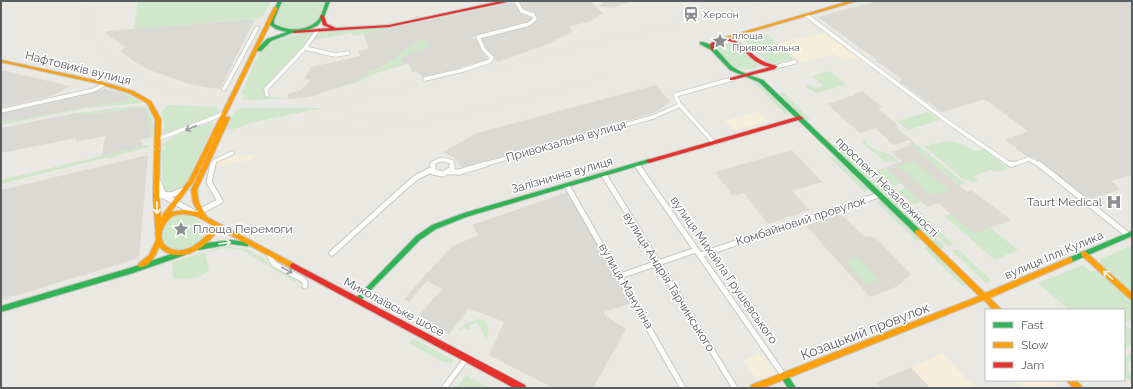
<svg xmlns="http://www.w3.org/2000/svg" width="1133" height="389" font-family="Raleway,sans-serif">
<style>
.commercial{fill:#f6eed9}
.industrial{fill:#dbd9d3}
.education{fill:#dcdad2}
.green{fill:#d0e7cb}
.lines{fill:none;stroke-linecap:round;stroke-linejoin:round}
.street-far1-casing{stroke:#c7c7c6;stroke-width:5}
.street-casing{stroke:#c7c7c6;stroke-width:7}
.fast-casing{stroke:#c5c6c4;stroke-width:2}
.slow-casing{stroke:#c5c6c4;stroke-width:2}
.jam-casing{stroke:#c5c6c4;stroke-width:2}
.street-far1{stroke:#fcfcfb;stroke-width:3.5}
.street{stroke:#fcfcfb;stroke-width:5}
.fast{fill:#30b455;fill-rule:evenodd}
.slow{fill:#ff9f0a;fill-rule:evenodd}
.jam{fill:#e5322d;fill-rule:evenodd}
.rail-far1{stroke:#e2e2e1;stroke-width:1;stroke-dasharray:1 4;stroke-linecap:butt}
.rail{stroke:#e2e2e1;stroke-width:1.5;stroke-dasharray:1 5.5;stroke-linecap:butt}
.oneway{stroke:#9a9d9f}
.oneway2{stroke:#fff}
.labels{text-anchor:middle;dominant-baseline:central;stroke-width:3;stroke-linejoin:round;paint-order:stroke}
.far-poi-label{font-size:10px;fill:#585d62;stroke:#fff;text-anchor:start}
.street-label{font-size:12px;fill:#585d62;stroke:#fff}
.poi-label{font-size:12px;fill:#585d62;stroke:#fff;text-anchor:end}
.near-street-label{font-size:14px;fill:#585d62;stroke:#fff}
</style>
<rect width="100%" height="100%" fill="#eae8e2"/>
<path class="commercial" d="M 827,32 L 873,66 L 869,67 L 856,58 L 843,61 L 835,54 L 801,63 L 778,43 Z
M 758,111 L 768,121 L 735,131 L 725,121 Z
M 256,155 L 252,159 L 215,167 L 219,161 L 230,156 Z
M 761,353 L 775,373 L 757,380 L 744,360 Z
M 943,353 L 975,388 L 930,388 L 911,367 Z
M 1015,380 L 1052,380 L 1057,385 L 1051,388 L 1023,388 Z"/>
<path class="industrial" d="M 518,1 L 590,1 L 603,13 L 591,21 L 568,27 L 573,31 L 548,44 L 498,62 L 487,51 L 480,37 L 536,22 L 536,17 L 524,10 Z
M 604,1 L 633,1 L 612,8 L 600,6 Z
M 877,1 L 1132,1 L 1132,175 L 1111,181 L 1121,189 L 1090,200 L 1034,158 L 1028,157 L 1005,140 L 1028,131 L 986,100 L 982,100 L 942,112 L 900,82 L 902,79 L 880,63 L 878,63 L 875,61 L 877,60 L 818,17 Z
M 515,2 L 520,13 L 532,16 L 533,19 L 530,22 L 472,37 L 473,39 L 477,38 L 489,60 L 460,67 L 461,70 L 424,78 L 416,71 L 412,72 L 408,63 L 404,65 L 401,58 L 414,52 L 425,40 L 421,40 L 399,53 L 400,55 L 376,70 L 368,72 L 369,75 L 350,84 L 309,97 L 288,99 L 288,94 L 301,90 L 311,80 L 304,79 L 311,67 L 360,56 L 358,51 L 369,49 L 363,34 Z
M 255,19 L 220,89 L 192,85 L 144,68 L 120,51 L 125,47 L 106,34 L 107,31 Z
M 1,70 L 70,86 L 55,95 L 1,108 Z
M 656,85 L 670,102 L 656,112 L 463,169 L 453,157 L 443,152 L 477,133 Z
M 105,89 L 125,94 L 129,100 L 1,123 L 1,113 Z
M 863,91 L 882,107 L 878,108 L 898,126 L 896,127 L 916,144 L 911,145 L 910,144 L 912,143 L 909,140 L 894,145 L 875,128 L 888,124 L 853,94 Z
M 143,107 L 146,110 L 152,137 L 140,140 L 143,146 L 102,157 L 104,141 L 106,136 L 75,142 L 76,138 L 1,153 L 1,128 L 76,113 L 83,115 Z
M 148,155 L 139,258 L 1,300 L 1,190 Z
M 568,192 L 632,303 L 604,312 L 604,315 L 626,329 L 593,388 L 553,388 L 489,355 L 504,322 L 469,308 L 449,334 L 419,315 L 442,289 L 427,281 L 409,302 L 404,299 L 451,247 L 478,235 L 472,225 Z"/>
<path class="education" d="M 854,95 L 889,124 L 860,133 L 827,104 Z
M 911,145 L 967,192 L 971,190 L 1011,220 L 974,234 L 938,203 L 927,207 L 883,168 L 902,161 L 891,152 Z
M 792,150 L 822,182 L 792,191 L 810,210 L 768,224 L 744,193 L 733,196 L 715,172 Z
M 841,214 L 863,236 L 875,237 L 911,274 L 898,286 L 870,297 L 806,226 Z
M 911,367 L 930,388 L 880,388 L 876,382 Z"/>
<path class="green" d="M 138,1 L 271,1 L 262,18 L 134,29 Z
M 283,1 L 325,1 C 323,7 321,14 318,19 C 309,32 289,31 276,27 L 273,21 Z
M 398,25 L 403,26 L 353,36 L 352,33 L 313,40 L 321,32 L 381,28 Z
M 315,33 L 265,89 L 264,93 L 267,96 L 288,99 L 242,100 L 245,95 L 241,95 C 261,49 259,34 315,33 Z
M 766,34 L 768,35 L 794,59 L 773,64 L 770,64 L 742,40 L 748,37 L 750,39 Z
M 421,40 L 425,40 L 430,46 L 401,58 L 404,65 L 379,72 L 351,85 L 350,84 L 368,75 L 368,72 L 376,70 L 400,55 L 398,53 Z
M 734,42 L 758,63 L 757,67 C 735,75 730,63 715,48 L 715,45 Z
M 830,71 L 846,85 L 816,93 L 806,87 L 807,84 L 817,88 L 823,86 L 812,76 Z
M 754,78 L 790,113 L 786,115 L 750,79 Z
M 109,89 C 121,90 133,96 143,103 L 87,108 L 1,125 L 1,123 L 17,120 L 129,100 L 125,94 Z
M 783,92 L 810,119 L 806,120 L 779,93 Z
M 166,105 L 213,107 L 218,108 L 220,112 L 211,118 L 165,135 L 163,133 L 164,124 L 161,111 L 167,107 Z
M 127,107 L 141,106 L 147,108 L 152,117 L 154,135 L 152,137 L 146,110 L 143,107 L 83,115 L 76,113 Z
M 240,108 L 322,108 L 251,123 L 231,130 L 226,129 L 234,112 Z
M 928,112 L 939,120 L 908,130 L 897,121 Z
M 212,122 L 214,124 L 186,184 L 173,193 L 165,193 L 163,190 L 161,149 L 166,148 L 166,146 L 161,147 C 168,136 199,126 212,122 Z
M 863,140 L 867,140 L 867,144 C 880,156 888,149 898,160 L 897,162 L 890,161 L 886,163 L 863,143 Z
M 948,141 L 959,143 L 975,151 L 984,149 L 1007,167 L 1007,170 L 997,172 L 991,170 L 973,176 L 978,180 L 975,182 L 963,179 L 924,146 Z
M 837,144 L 903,208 L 899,209 L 833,145 Z
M 845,144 L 910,205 L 906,206 L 841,145 Z
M 916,144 L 965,183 L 959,185 L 911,145 Z
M 146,145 L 149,145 L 150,147 L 119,155 L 110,159 L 108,157 L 1,184 L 1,180 Z
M 833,156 L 869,190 L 865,192 L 829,157 Z
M 914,161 L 949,190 L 932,196 L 898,166 Z
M 885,168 L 902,183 L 894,186 L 877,171 Z
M 906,188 L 921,202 L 913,204 L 898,191 Z
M 880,201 L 921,240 L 917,241 L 876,202 Z
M 914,207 L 953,244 L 948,246 L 909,209 Z
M 906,210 L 945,247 L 940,249 L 901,212 Z
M 184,212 C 191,216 200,219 204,227 C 210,241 183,253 173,250 C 169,249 165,245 162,243 L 162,226 L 173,214 Z
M 951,214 L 974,234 L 991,228 L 1018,250 L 995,260 L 944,216 Z
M 1132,245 L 1132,294 L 1100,264 L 1101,259 Z
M 225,246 L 246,249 L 266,260 L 269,265 L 296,280 L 295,282 L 242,250 L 225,248 L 205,253 L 209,270 C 196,282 189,277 173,279 L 172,262 Z
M 927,246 L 966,285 L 962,286 L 924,248 Z
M 958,249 L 992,281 L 986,283 L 952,251 Z
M 858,257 L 879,280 L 866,285 L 845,261 Z
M 1083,265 L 1091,272 L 1098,269 L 1132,300 L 1132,320 L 1124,323 L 1124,310 L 1069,310 L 1038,283 Z
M 478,319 L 483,320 C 489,325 490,333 486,340 L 478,322 L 469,325 L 470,330 L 463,328 L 461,331 L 459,329 L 465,324 Z
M 1125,326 L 1132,330 L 1132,345 L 1125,349 L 1124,338 L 1127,337 L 1124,333 Z
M 413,338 L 453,360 L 451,363 L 443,362 L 409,343 Z
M 1132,353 L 1132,361 L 1128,363 L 1128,370 L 1132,374 L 1132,383 L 1124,376 L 1124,356 Z
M 466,375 L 490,388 L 456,388 Z"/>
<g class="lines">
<g class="street-far1-casing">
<path id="street-far1" d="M 806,15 L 948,122 L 1011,165 L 1029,159 L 1040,165
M 305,48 L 335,55 L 348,53
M 713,48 L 716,44 L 733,41
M 775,67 L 795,62
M 425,79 L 463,70 L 490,61 L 492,58 L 484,50 L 478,37 L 529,24 L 535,19 L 533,15 L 522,11 L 516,1
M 224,89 L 257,28
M 267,95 L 266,89 L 305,48 L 317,31
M 1,111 L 94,90 L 105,84
M 158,139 L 223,114
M 714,143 L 680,105 L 675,95 L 732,79
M 213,165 L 215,161 L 232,153
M 432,165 C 438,158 444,159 452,162 L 452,165
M 482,165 L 653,117 L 680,105"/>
</g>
<g class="street-casing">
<path id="street" d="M 433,164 L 433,172 L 443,174 L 452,169 L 452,164
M 1010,164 L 1013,164
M 1039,164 L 1128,235
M 637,165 L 784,376
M 450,172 L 459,172 L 486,164
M 604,175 L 735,388
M 158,181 L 164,196
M 567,186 L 683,388
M 163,194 L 171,195 L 183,190
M 156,195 L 164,196 L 193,212
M 199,212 L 220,201 L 209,182 L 213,164
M 268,253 L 274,264 L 302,279 L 305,282 L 305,286
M 332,253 L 406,186 L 417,177 L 431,170
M 700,255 L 879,195
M 620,276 L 696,250
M 444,388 L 466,359"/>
</g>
<g class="fast-casing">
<path id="fast" d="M 278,1 L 282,1 L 274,20 L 274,24 C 288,32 308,32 319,19 C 322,14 324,7 326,1 L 330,1 L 324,17 L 318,25 L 306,31 L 294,32 L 271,41 L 261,51 L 257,51 L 257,49 L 267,39 L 287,32 L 276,29 L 270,25 L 270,20 Z
M 700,42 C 715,42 723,59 733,67 C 739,72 755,77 763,80 L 920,230 L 921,232 L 920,234 L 916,234 L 759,82 L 730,70 L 711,50 L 700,44 Z
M 649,159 L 651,160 L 652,161 L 651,162 L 466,217 L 436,229 L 420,240 L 359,302 L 357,303 L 355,302 L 354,300 L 416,236 L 432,225 L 464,213 Z
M 1132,231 L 1132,236 L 1072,262 L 1070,263 L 1068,262 L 1067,260 L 1068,258 Z
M 231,240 L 246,242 L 248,242 L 249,244 L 248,246 L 246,246 L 231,244 L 199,250 L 197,249 L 196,247 L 197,245 L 199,244 Z
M 183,250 L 185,251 L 186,253 L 185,255 L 133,273 L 1,312 L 1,306 L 133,267 Z
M 784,372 L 787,374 L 796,388 L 788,388 L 780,376 L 781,374 Z"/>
</g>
<g class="slow-casing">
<path id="slow" d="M 850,1 L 857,1 L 723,40 L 719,40 L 719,39 Z
M 274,7 L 278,8 L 225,117 L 229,117 L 230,118 L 197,190 L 199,203 L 207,217 L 295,264 L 296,266 L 295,268 L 293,269 L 291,268 L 219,229 C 209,244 190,260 170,254 C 165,252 162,250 159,247 C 156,255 150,268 139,267 L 138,265 L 139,263 L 149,255 L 156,240 L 153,195 L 155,119 L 147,103 L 129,93 L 96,83 L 1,62 L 1,60 L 99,81 L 133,91 L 151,101 L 161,119 L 159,195 L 161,219 L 163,214 L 189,180 ZM 219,129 L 191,190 L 193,203 L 198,212 L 185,210 L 171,212 L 194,181 ZM 175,215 C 192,212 200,218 214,226 C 205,239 186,257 169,248 C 155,240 163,221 175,215 Z
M 916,230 L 920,230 L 985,293 L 1068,258 L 1070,257 L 1072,258 L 1073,260 L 1072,262 L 990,298 L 1002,310 L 993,310 L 984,300 L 763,388 L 750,388 L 751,385 L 979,296 L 916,234 L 915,232 Z
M 1084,251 L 1086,252 L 1132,293 L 1132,300 L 1130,299 L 1082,256 L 1081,254 L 1082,252 Z
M 1066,380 L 1075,380 L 1081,385 L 1082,388 L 1073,388 Z"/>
</g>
<g class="jam-casing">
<path id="jam" d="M 501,1 L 509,1 L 507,2 L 389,27 L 294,33 L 292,32 L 294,31 L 330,28 L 323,25 L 320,16 L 322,15 L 324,16 L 327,24 L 336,28 L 389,25 Z
M 719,38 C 738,36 745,50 759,59 C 765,63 770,64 777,66 L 777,67 L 775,69 L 732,80 L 730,80 L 730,78 L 770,67 C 764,66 760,64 755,61 C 746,54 736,39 723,41 C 720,41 717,43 714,45 L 715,49 L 713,50 L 711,50 L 710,44 Z
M 800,116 L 803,118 L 802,119 L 649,163 L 646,161 L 647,160 Z
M 293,263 L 525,385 L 526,388 L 514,388 L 291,268 L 290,266 L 291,264 Z"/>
</g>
<use href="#street-far1" class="street-far1"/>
<use href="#street" class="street"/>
<use href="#fast" class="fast"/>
<use href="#slow" class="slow"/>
<use href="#jam" class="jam"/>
<path class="rail-far1" d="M 81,1 L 81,25 L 90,38
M 94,1 C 86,43 108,63 144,80 C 186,98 226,104 272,105 C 308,105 345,98 381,93 L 774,1
M 1129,1 L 1132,2
M 891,23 C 954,61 1022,108 1099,104 C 1110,103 1121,100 1132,98
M 986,81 L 1108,165
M 306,125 L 410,113
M 1,127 C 74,111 146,103 220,106
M 251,131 C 295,128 340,132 384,127 C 461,118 535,95 609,76
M 91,165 L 353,103"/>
<path class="rail" d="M 1107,164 L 1112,168
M 1,187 L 95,164"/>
</g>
<defs><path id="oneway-shaft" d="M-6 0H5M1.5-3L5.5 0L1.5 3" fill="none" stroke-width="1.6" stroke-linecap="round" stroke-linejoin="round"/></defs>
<g class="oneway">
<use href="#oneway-shaft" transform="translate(191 128) rotate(159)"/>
<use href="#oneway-shaft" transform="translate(287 270) rotate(28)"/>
</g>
<g class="oneway2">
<use href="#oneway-shaft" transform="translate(157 208) rotate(88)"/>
<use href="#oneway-shaft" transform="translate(225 243) rotate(-8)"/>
<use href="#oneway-shaft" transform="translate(1108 275) rotate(-138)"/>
</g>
<defs>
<g id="station-bare" transform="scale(1.2)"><path d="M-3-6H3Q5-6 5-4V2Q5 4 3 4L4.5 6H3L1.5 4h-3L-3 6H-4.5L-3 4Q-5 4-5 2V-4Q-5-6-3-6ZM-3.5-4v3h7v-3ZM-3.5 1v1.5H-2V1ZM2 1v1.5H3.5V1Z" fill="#8b8e8f" stroke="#fff" stroke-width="2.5" paint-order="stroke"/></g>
<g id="sight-bare" transform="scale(1.2)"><path d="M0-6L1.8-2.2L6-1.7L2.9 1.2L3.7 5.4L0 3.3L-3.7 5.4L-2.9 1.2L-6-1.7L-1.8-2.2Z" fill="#8b8e8f" stroke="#fff" stroke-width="2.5" paint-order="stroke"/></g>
<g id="hospital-bare" transform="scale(1.2)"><path d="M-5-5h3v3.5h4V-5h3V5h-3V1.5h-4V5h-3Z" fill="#8b8e8f" stroke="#fff" stroke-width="2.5" paint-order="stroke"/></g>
</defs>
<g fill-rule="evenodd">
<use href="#station-bare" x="691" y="14"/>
<use href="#sight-bare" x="720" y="41"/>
<use href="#hospital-bare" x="1114" y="202"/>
<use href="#sight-bare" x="181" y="229"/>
</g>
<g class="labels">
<g class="far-poi-label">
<text x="703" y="14">Херсон</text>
<text x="732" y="35">площа<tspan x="732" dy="12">Привокзальна</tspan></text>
</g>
<g class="street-label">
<text transform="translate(78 68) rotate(14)">Нафтовиків вулиця</text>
<text transform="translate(566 141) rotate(-16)">Привокзальна вулиця</text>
<text transform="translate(562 175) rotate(-16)">Залізнична вулиця</text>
<text transform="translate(887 187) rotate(44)">проспект Незалежності</text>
<text transform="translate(801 221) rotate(-18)">Комбайновий провулок</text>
<text transform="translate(1054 255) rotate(-23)">вулиця Іллі Кулика</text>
<text transform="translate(724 270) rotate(55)">вулиця Михайла Грушевського</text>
<text transform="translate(669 282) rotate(58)">вулиця Андрія Тарчинського</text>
<text transform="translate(626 286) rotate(60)">вулиця Мануліна</text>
<text transform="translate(394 307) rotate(28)">Миколаївське шосе</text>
</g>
<g class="poi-label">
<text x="1102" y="202">Taurt Medical</text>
<text x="193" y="229" text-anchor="start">Площа Перемоги</text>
</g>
<g class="near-street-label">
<text transform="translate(865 331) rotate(-21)">Козацький провулок</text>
</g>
</g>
<rect width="1133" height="389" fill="none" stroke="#585d62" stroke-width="4"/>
<rect x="985" y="309" width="140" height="72" fill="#ffffff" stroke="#bcbec0"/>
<rect x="993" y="322" width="20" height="6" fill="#30b455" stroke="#bcbec0"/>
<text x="1021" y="329" font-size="12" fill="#585d62">Fast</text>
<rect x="993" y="342" width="20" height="6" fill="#ff9f0a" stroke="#bcbec0"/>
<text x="1021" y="349" font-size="12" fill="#585d62">Slow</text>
<rect x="993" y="362" width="20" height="6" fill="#e5322d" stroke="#bcbec0"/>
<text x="1021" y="369" font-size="12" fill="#585d62">Jam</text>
</svg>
